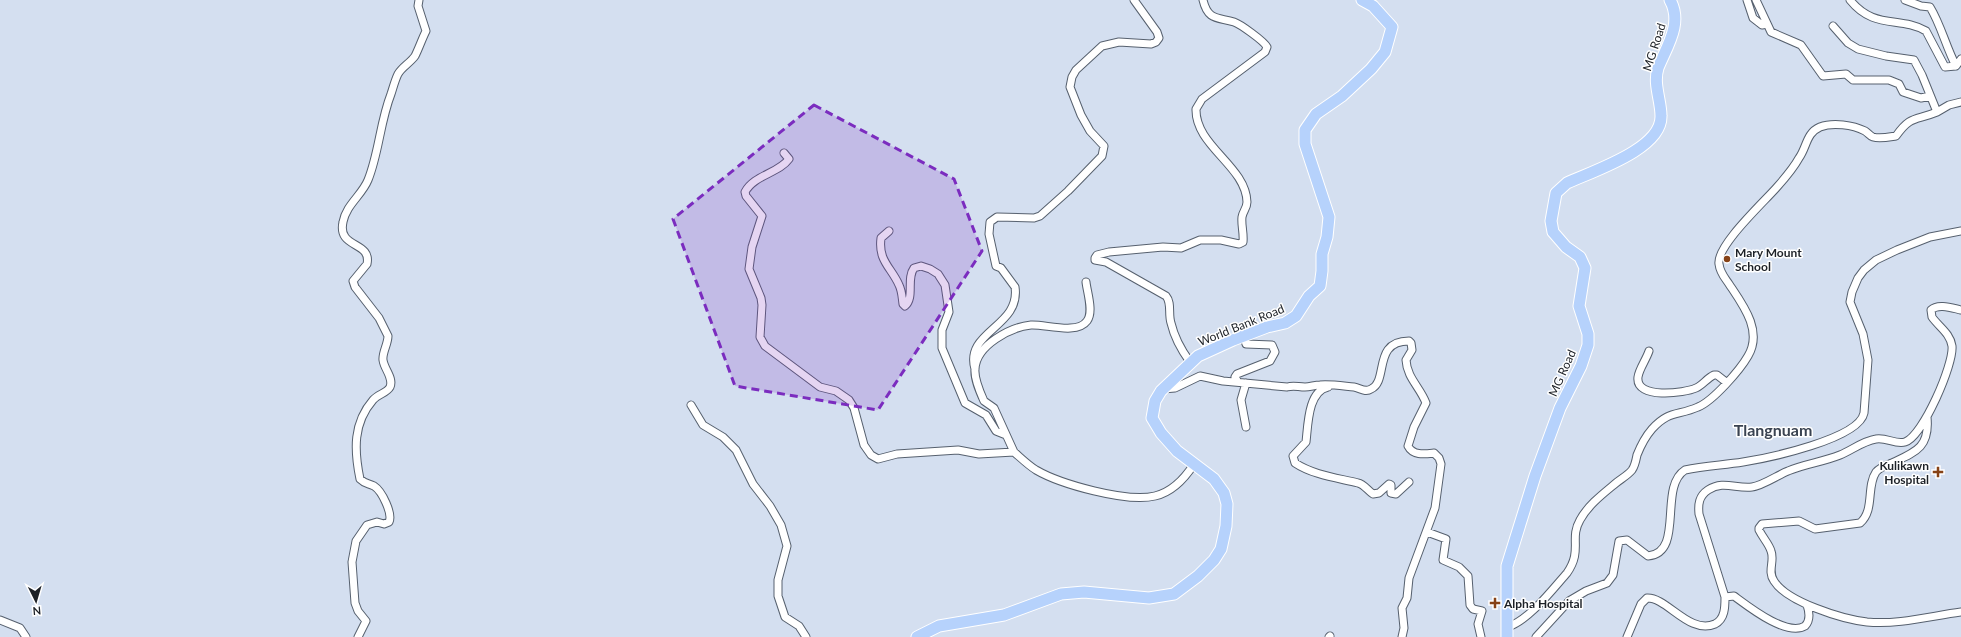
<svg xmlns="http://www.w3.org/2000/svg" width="1961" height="637" font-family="Lato,sans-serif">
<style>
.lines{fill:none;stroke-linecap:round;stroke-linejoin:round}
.street-casing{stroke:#56606e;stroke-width:9}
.primary-casing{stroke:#fff;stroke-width:13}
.street{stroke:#fff;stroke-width:7}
.primary{stroke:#b6d2fc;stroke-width:11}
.marked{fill:#7b2cbf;fill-opacity:0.2;stroke:#7b2cbf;stroke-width:3;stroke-dasharray:8 5;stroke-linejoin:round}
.poi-dot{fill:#864217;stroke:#fff;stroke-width:1.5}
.labels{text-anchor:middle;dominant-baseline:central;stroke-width:3;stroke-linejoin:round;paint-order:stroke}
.street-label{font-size:12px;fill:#1d2127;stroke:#fff}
.poi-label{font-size:12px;font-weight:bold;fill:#1d2127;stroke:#fff;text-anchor:start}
.district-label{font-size:16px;font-weight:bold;fill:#3a4351;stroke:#fff}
</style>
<rect width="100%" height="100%" fill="#d4dff0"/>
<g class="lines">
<g class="street-casing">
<path id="street" d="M 1747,0 L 1753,18 L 1762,25 L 1767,24
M 1756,0 L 1771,32 L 1801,45 L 1823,76 L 1846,74 L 1853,80 L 1889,80 L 1899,84 L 1903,92 L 1921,98 L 1930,96
M 1850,0 C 1874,30 1900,16 1926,31 L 1945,67 L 1956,66 L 1961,59
M 1905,0 L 1921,6 L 1930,7 C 1941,25 1946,47 1956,66
M 1833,26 L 1848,43 L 1858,49 L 1886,56 L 1914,60 L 1922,75 L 1937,112 L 1949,105 L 1961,102
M 784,153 L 789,159 C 779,173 754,175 745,192 L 746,196 L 762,216 L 752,247 L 749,269 L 761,298 L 762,305 L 760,337 L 765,346 L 820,387 L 836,391 L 849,400 L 854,408 L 864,445 L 871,455 L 878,459 L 897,454 L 958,450 L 979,454 L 1014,452 C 1021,458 1028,465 1036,470 C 1060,484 1127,503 1155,496 C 1172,492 1185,478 1194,464
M 889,231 L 881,238 C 878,261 891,267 899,285 C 902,291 902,297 903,304 L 905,306 C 915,297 906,279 914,268 L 921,266 L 930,269 L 938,274 L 945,285 L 949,312 L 942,330 L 942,348 L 965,403 L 986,415 L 996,431 L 1006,435
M 1649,351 C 1646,360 1639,369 1638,377 C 1635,400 1685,393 1696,388 C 1703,385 1707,378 1714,375 L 1717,375 L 1726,382
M 1190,362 C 1182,351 1174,336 1171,323 C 1168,314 1172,303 1166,296 L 1106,262 L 1095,260 L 1095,258 L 1097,255 L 1109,252 L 1163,247 L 1181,248 L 1200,240 L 1221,240 L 1239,244 L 1243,242 C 1244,233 1241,225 1242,217 C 1243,211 1247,208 1247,202 C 1246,166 1195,146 1196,109 L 1202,99 L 1265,52 L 1267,47 C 1264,41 1240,24 1234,22 C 1218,17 1208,21 1203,0
M 975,369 C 964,331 1021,327 1015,287 L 1001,268 L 996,266 L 989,234 L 990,222 L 997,217 L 1034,218 L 1040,216 L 1068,191 L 1102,156 L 1104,146 L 1090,131 L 1081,115 L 1070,87 L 1072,77 L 1076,70 L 1102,46 L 1119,42 L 1151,44 L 1156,42 L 1159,38 L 1157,32 L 1134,0
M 1238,382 L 1235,377 L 1237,374 L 1270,361 L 1275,352 L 1272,345 L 1246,344 L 1244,337
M 1328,387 C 1308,391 1308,425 1306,442 L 1293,456 L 1295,463 C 1313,475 1338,478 1358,483 C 1364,484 1368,491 1373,494 L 1379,493 L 1389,484 L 1391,485 L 1391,493 L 1396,494 L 1409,482
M 1163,389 L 1175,388 L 1200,376 L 1223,381 L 1287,387 C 1294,385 1298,387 1305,387 C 1310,387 1315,385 1320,385 C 1330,384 1343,386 1354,387 C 1360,388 1365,393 1371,389 C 1389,381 1372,341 1409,341 L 1411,343 L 1412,350 L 1406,360 C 1407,378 1420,387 1426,403 L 1414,427 L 1408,446 C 1413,456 1425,454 1434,453 L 1439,458 L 1441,464 L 1435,508 L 1409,578 L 1407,598 L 1402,608 L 1404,628 L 1402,637
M 691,405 L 703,425 L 723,437 L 736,450 L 753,484 L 770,506 L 781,525 L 787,546 L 778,580 L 778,596 L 785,617 L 799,626 L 806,637
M 1927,417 C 1930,447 1916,452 1892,463 C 1887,465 1880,467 1876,472 C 1866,487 1875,510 1860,523 L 1815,529 L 1799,521 L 1762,524 L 1759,528 L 1759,530 C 1763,538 1769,544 1771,551 C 1775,561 1767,571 1774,581 C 1787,602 1842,619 1867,622 C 1898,625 1931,616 1961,612
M 1246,427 L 1241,400 L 1246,383
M 1014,452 L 994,408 L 984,401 C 980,392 974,379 975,369 C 976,345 1011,327 1031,325 C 1045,324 1077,335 1087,321 C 1094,312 1087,292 1086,282
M 1427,532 L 1446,539 L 1443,560 L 1459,567 L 1468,576 L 1470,605 L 1473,609 L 1482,611 L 1478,624 L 1481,637
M 1725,597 L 1734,596 C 1749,607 1787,637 1805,626 C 1811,620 1809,611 1807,605
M 0,620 L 20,628 L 26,637
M 1508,627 C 1530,619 1552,590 1567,573 C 1583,550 1569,539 1580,520 C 1588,505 1604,493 1616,483 C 1621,479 1628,475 1632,470 C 1635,466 1636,460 1637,455 C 1641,445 1645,437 1652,429 C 1669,410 1678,416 1698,407 C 1713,401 1740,370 1748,356 C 1763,331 1743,305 1729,284 C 1725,278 1720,273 1719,264 C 1716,246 1764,202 1777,187 C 1785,178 1793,169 1799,158 C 1807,147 1806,133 1820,127 C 1833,122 1853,125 1865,131 C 1868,133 1870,136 1873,137 C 1880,139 1889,137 1896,136 C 1911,115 1915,121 1937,112
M 358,637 L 366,621 L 358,611 L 355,603 L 352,562 L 356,541 L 367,525 L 377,522 L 384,524 L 389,522 C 393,514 382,491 374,486 C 368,483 365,484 360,479 C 354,450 353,423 373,400 C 378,394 387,393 390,387 C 394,378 384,369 383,360 C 382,353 388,344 388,336 L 379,318 L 355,287 L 353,281 L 367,264 C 372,241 337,249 343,222 C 346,205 362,195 368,180 C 379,153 380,122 391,94 C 393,88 395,80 398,74 C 402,67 410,63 415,56 C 419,48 422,39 426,31 L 418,6 L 419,0
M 1329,637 L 1330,636
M 1536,637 L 1569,601 L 1586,591 L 1607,583 L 1613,575 L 1619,541 L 1627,540 L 1648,556 C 1685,553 1658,487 1685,470 C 1704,466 1724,465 1743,462 C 1768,458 1859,439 1864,413 L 1868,360 L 1863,334 L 1850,302 L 1852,292 L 1858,278 L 1864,270 L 1876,260 L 1897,250 L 1930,237 L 1961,231
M 1627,637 L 1641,604 L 1647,598 C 1667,597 1689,635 1715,624 C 1725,619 1725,607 1725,597 L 1699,514 C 1698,504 1699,496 1708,490 C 1723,480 1736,489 1752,487 C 1762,486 1778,475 1788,471 C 1804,464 1823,462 1840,455 C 1852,450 1863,441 1876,439 C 1886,437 1896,445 1905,442 C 1923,436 1954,364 1952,346 C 1950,333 1939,327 1932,317 L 1931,310 C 1938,303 1952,308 1961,310"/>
</g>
<g class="primary-casing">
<path id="primary" d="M 917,637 L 939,626 L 1004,615 L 1061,594 L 1084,592 L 1149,598 L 1174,594 L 1198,576 L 1214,560 L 1221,549 L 1226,526 L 1227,504 L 1224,493 L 1214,479 L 1177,451 L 1161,433 L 1152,418 L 1155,401 L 1161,391 L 1198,356 L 1233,340 L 1267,327 L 1285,323 L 1296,316 L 1309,296 L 1320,286 L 1322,271 L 1322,254 L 1327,237 L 1329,217 L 1305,144 L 1305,130 L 1316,114 L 1342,96 L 1371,69 L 1385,52 L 1392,27 L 1373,6 L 1362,0
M 1507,637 L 1507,566 L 1535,476 L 1560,408 L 1581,366 L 1588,345 L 1588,334 L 1579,306 L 1585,268 L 1580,257 L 1566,247 L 1553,232 L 1551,221 L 1556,193 L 1567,183 C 1593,171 1662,149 1661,116 C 1661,100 1653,84 1658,68 C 1667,46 1683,23 1670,0"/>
</g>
<use href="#street" class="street"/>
<use href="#primary" class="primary"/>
</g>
<path class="marked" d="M 814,105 L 954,179 L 982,251 L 878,410 L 735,386 L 673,219 Z"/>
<g class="poi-dot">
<circle cx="1727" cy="259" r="4"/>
<path d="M1936 466h4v4h4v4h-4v4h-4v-4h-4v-4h4z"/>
<path d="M1493 597h4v4h4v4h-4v4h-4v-4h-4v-4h4z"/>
</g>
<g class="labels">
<g class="street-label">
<text transform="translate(1654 47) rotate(-72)">MG Road</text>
<text transform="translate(1241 325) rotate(-22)">World Bank Road</text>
<text transform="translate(1562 373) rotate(-66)">MG Road</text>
</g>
<g class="poi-label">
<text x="1735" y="252">Mary Mount<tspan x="1735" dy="14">School</tspan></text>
<text x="1929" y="465" text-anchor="end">Kulikawn<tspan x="1929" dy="14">Hospital</tspan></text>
<text x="1504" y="603">Alpha Hospital</text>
</g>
<g class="district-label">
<text x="1773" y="429">Tlangnuam</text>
</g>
</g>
<g transform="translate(36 601) rotate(175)" stroke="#ffffff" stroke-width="3" paint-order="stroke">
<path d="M0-3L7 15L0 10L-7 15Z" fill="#1d2127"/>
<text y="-6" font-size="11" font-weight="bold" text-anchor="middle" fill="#1d2127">N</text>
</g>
</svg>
